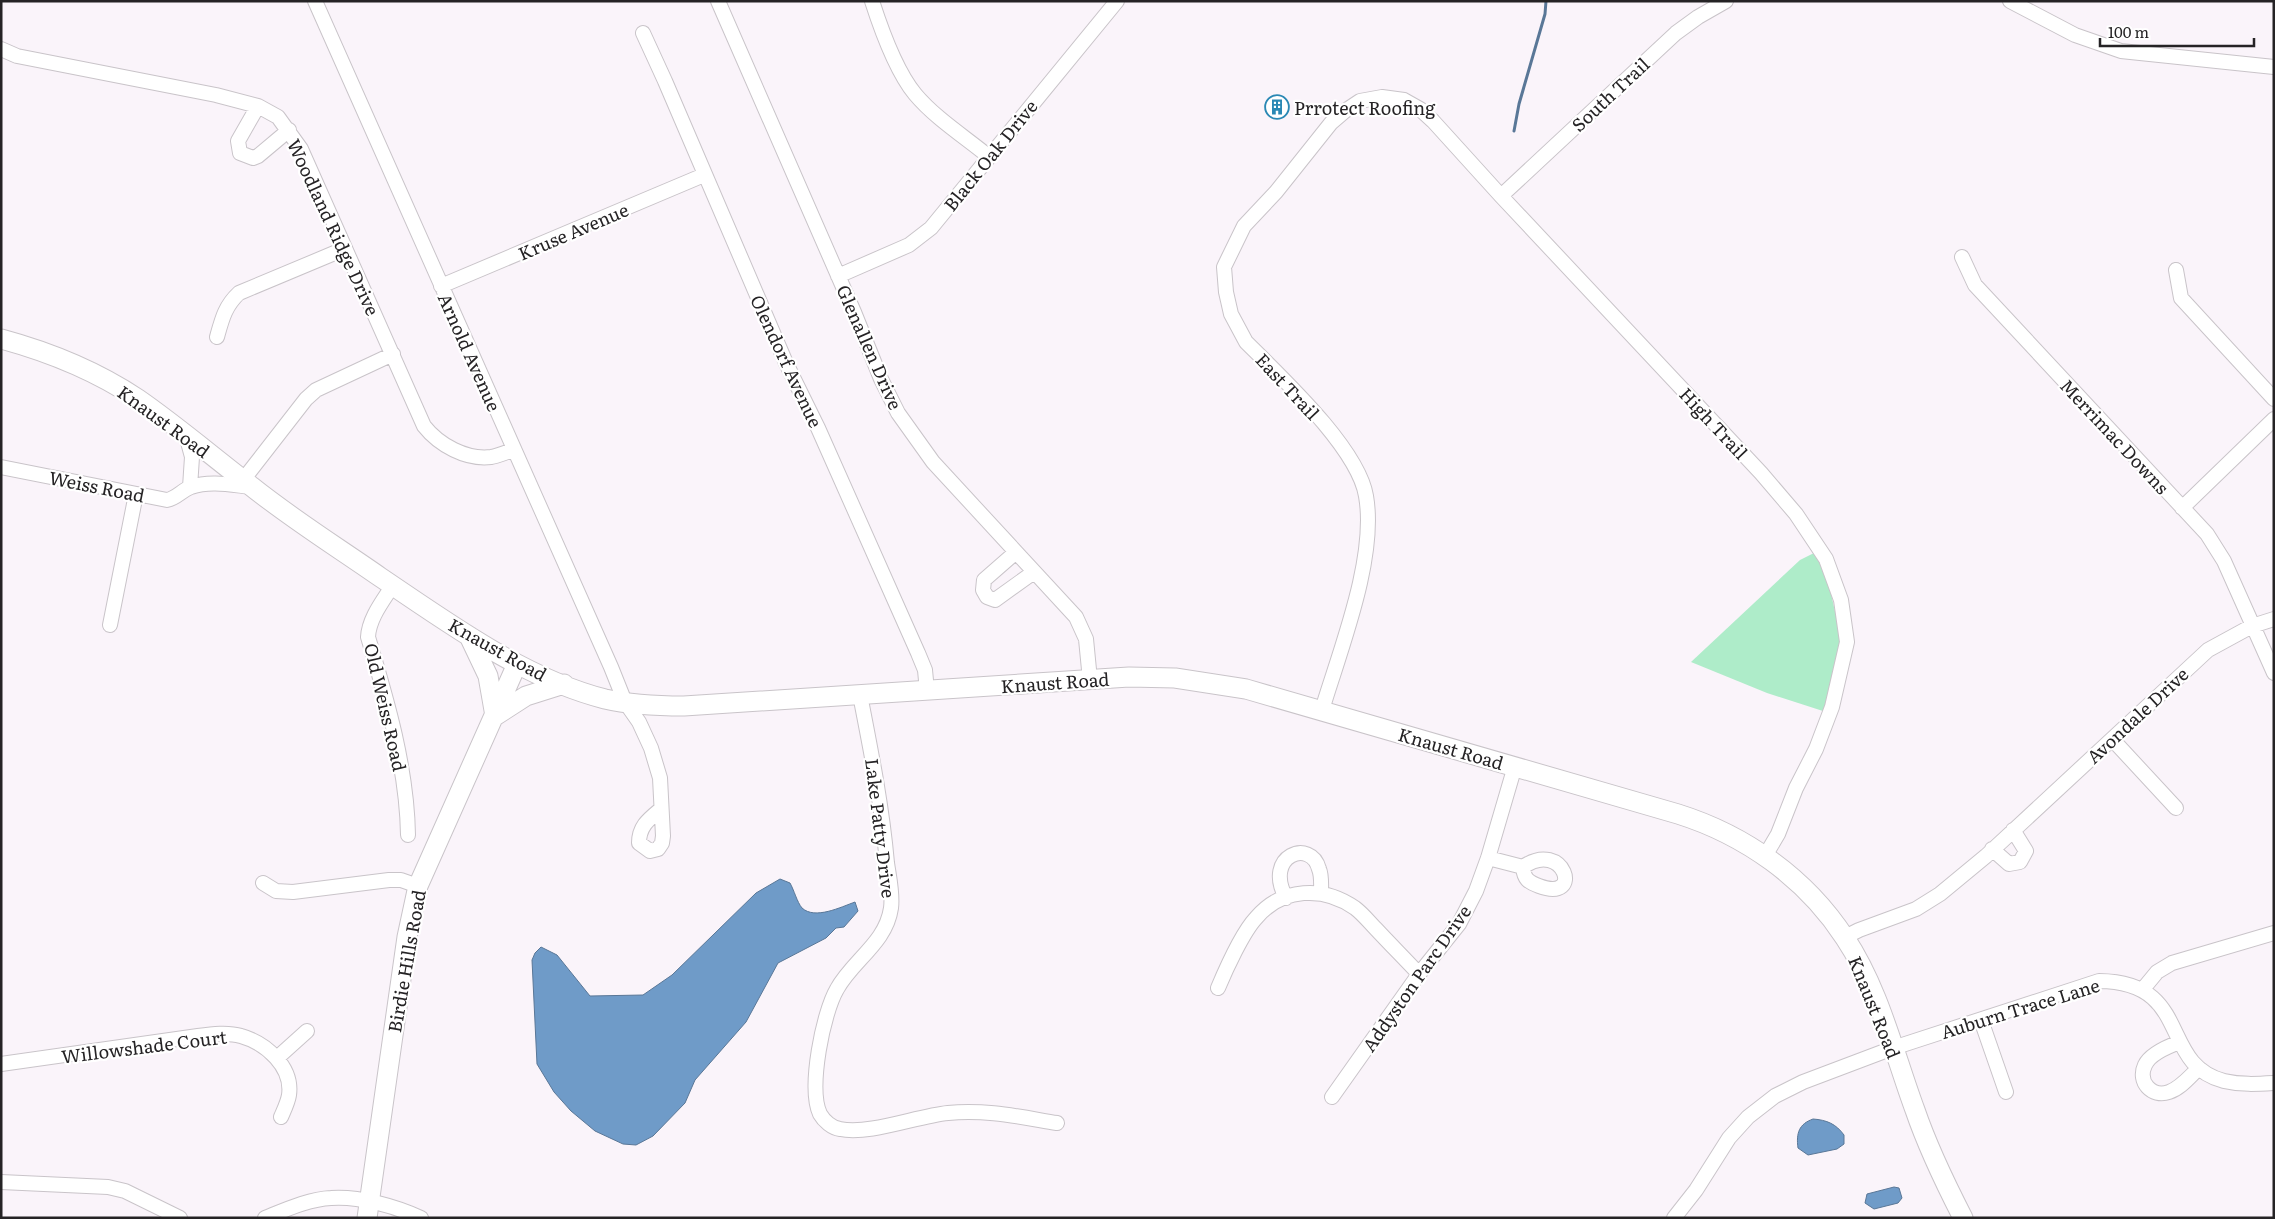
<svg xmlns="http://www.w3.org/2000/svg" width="2275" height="1219" font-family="Literata,serif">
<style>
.green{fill:#aeecc9}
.water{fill:#6f9bc8;stroke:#597797}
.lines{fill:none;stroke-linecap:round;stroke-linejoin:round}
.stream{stroke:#597797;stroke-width:3}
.minor-casing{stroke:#c9c4c9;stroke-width:16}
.major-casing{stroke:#c9c4c9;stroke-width:21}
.minor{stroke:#fff;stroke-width:14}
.major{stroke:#fff;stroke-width:19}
.labels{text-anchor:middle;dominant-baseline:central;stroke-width:4.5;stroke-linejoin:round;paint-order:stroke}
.street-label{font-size:18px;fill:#252325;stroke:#fff}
.poi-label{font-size:18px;fill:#252325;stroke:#fff;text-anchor:start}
</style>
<rect width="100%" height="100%" fill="#faf4fa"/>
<path class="green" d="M 1816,552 L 1824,562 L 1842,643 L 1826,712 L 1767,693 L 1691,662 L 1800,560 Z"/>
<path class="water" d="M 780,879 L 790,883 C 794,890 797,902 802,908 C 815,920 841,907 855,902 L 858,911 L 844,927 L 836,928 L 826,938 L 778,963 L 746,1022 L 695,1080 L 685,1103 L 653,1136 L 636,1145 L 623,1144 L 595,1131 L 571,1111 L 554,1092 L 537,1064 L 532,960 L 535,953 L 541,947 L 557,955 L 590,996 L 643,995 L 672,975 L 756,893 Z
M 1813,1119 C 1827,1120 1836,1124 1844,1135 L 1844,1144 L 1837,1149 L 1808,1155 L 1798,1148 C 1796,1133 1799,1124 1813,1119 Z
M 1894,1187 L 1899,1188 L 1902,1198 L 1898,1203 L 1874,1209 L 1865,1203 L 1867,1194 Z"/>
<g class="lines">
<path class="stream" d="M 1514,131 L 1519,104 L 1545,14 L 1546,1"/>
<g class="minor-casing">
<path id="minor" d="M 315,1 L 611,667 L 625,702 L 639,722 L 651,748 L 660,778 L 663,836 L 662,843 L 658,849 L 650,851 L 639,843 C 639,826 649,819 661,809
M 718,1 L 854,312 L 881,379 L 898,413 L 933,462 L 1076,617 L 1086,639 L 1090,680
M 872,1 C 881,29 897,72 915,94 C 935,118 965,137 988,156
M 2010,1 L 2075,35 L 2121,51 L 2274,67
M 643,33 L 665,81 L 786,363 L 818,428 L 918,653 L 925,670 L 927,691
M 1,49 L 17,56 L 216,95 L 258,106 L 278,117 L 301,149 L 424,426 C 439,445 466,460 491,457 C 498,456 506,452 514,450
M 258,106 L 238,141 L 240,153 L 253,158 L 258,156 L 289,130
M 1501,196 L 1676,33 L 1698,17 L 1726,1
M 1962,257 L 1975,285 L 2207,534 L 2224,561 L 2274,673
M 2176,270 L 2181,298 L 2274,399
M 838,276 L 909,245 L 931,228 L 1117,1
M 441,286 L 704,175
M 217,337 C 222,319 225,306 239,293 L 344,249
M 186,435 L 192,457 L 190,487
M 1,467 L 167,500 C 177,498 182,490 191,487 C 210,480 232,485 251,487
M 243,480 L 306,399 L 316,390 L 393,354
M 2182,508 L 2274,419
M 1016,552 L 984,580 L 983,590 L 987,597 L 995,600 L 1034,572
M 393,585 C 383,601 369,618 368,637 C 387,700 407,768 408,835
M 110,625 L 136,494
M 860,695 C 871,751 882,806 887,863 C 889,877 893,894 891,908 C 886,943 853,960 837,989 C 823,1013 808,1088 820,1114 C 824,1121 832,1128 840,1129 C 870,1135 917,1116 948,1113 C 985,1109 1020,1117 1057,1123
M 1322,710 C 1340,650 1377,558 1366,496 C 1358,448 1281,377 1246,342 L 1231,314 L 1226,292 L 1224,267 L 1244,226 L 1276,192 L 1331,123 L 1345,111 L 1360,101 L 1382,97 L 1404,100 L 1420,109 L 1433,121 L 1501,196 L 1761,473 L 1796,514 L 1826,559 L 1841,600 L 1847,642 L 1832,707 L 1816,749 L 1796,788 L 1778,834 L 1765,856
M 2113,740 L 2176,808
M 1992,849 L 2009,864 L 2020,862 L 2026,851 L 2013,830
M 1488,858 L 1523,867 C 1564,838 1585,903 1539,886 C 1528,882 1524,879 1523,867
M 263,883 L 276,891 L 293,892 L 389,880 L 401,880 L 418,886
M 1286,898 C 1263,855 1311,838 1319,869 C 1322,876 1321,885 1321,893
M 1845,937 L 1859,930 L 1916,909 L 1940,894 L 1986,856 L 2208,650 L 2252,626 L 2274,619
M 1218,988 C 1226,969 1243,932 1256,918 C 1282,887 1324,886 1355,908 C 1363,914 1370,923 1377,930 C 1391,945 1405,959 1419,974
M 2143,989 L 2157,972 L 2172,963 L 2274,933
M 1981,1020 L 2006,1092
M 2180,1042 C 2169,1046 2150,1054 2145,1065 C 2137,1082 2152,1098 2169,1092 C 2181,1088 2190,1076 2199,1068
M 277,1058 L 307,1031
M 1,1064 L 198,1036 C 212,1034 228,1032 241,1036 C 266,1043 293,1067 289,1095 C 288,1102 284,1110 281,1117
M 1332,1097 L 1419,974 L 1459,924 L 1476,891 L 1488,858 L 1515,766
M 1,1182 L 108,1187 L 125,1191 L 180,1218
M 265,1218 C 285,1210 309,1199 331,1198 C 359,1196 395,1206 421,1218
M 1674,1218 L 1696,1190 L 1729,1138 L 1748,1117 L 1775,1096 L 1803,1082 L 1893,1048 L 2099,981 C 2193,982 2158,1064 2224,1081 C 2241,1085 2257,1084 2274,1083"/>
</g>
<g class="major-casing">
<path id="major" d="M 1,339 C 49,352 96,371 138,399 C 177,426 213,457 251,486 C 292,519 337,547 380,577 C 450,624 523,678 605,699 C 631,705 658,706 684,706 L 1129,677 L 1175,678 L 1246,689 L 1678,814 C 1745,835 1806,878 1845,938 C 1879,989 1894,1053 1915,1110 C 1928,1148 1945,1183 1963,1218
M 469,636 L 488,676 L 495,716
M 495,716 L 526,696 L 564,684
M 367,1218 L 407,937 L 418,886 L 517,664"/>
</g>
<use href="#minor" class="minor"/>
<use href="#major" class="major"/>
</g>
<defs>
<g id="building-ring" transform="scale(1.25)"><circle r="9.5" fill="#fff" stroke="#2a88b4" stroke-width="1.5"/><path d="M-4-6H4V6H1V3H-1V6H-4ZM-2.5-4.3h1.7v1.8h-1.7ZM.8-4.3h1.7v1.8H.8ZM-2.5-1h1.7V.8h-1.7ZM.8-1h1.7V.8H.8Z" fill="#2a88b4"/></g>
</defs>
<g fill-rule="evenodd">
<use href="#building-ring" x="1277" y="107"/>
</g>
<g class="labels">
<g class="street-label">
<text transform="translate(1610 94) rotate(-43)">South Trail</text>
<text transform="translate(990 155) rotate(-51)">Black Oak Drive</text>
<text transform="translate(334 227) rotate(65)">Woodland Ridge Drive</text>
<text transform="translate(573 231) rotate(-23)">Kruse Avenue</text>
<text transform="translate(870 347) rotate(66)">Glenallen Drive</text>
<text transform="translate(470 352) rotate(66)">Arnold Avenue</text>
<text transform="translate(787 361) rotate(65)">Olendorf Avenue</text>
<text transform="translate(1288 386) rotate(47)">East Trail</text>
<text transform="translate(164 421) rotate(36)">Knaust Road</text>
<text transform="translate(1714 423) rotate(47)">High Trail</text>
<text transform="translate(2115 436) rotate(47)">Merrimac Downs</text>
<text transform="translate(97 486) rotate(11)">Weiss Road</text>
<text transform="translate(498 649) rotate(29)">Knaust Road</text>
<text transform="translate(1055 682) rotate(-4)">Knaust Road</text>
<text transform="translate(386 707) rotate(77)">Old Weiss Road</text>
<text transform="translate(2137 715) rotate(-43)">Avondale Drive</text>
<text transform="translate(1451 748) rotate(16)">Knaust Road</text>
<text transform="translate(881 828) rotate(83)">Lake Patty Drive</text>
<text transform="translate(406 961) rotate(-80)">Birdie Hills Road</text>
<text transform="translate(1416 978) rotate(-55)">Addyston Parc Drive</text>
<text transform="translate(1875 1007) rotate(68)">Knaust Road</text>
<text transform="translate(2020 1008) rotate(-17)">Auburn Trace Lane</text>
<text transform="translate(144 1046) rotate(-7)">Willowshade Court</text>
</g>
<g class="poi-label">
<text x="1294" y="107">Prrotect Roofing</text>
</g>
</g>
<rect width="2275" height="1219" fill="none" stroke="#252325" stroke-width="5"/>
<path d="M2100 38v8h154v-8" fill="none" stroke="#252325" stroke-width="2.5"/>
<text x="2108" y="38" font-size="15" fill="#252325" stroke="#ffffff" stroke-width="4" paint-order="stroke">100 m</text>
</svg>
